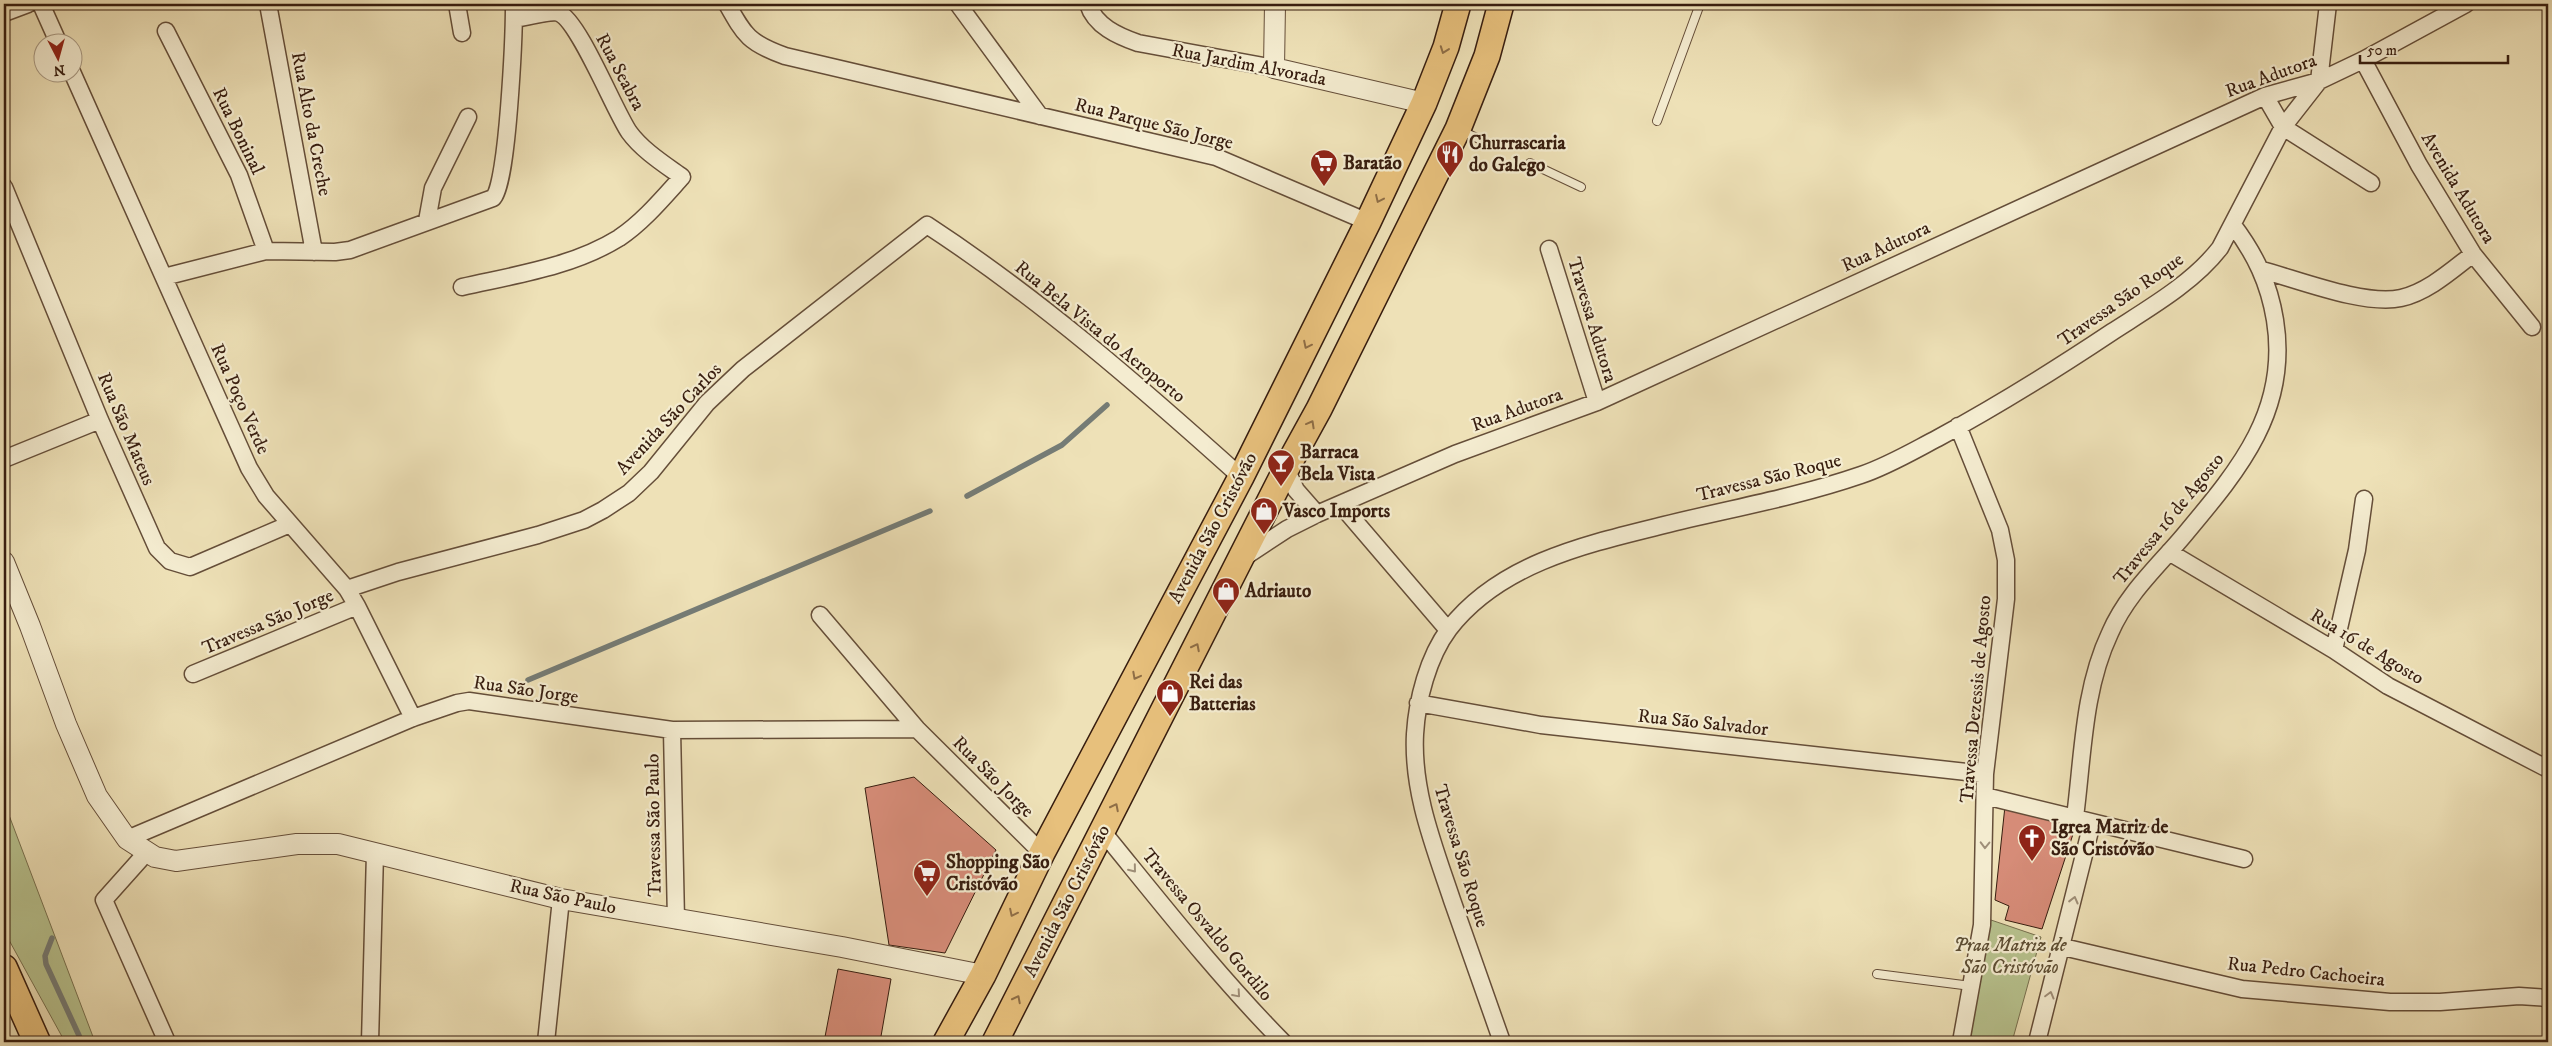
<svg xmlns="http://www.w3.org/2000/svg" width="2552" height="1046" font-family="'IM FELL DW Pica',serif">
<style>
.green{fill:#b8c38f;stroke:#78704f}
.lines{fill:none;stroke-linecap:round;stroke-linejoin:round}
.stream{stroke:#757c76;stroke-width:5.5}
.building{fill:#d68c78;stroke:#371d0f}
.service-casing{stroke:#654e39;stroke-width:10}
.minor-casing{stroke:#654e39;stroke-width:19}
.tertiary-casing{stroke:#654e39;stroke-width:22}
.primary-casing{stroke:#371d0f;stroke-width:28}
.trunk-casing{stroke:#371d0f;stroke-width:29}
.service{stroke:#f4ecd0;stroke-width:8}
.minor{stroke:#f4ecd0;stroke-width:16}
.tertiary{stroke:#f4ecd0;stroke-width:20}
.primary{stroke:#e7c07c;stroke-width:25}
.trunk{stroke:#e7c07c;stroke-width:26}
.oneway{stroke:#8f6e46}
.oneway2{stroke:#9f8f79}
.labels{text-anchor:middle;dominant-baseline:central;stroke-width:4.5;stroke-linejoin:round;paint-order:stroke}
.street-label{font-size:19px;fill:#371d0f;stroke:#f4ecd0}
.poi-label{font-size:19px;font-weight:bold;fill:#371d0f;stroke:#f4ecd0;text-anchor:start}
.park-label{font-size:19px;font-style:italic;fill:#5e4f35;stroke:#f4ecd0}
</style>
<rect width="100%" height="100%" fill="#eee1b7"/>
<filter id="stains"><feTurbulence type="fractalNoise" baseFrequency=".004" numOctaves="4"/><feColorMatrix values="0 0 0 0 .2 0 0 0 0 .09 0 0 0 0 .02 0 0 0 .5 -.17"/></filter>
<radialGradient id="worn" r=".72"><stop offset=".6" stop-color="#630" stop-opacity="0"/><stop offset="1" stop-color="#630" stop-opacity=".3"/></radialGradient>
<path class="green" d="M 4,802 L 95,1042 L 65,1042 L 4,931 Z
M 1991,920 L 2041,937 L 2012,1042 L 1966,1042 Z"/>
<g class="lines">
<path class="stream" d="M 967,496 L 1062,445 L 1107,405
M 528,680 L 930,511
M 52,938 L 45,956 L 46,964 L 82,1042"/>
</g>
<path class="building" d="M 914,777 L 996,850 L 945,953 L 889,945 L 865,788 Z
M 2005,806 L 2076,825 L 2042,929 L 2005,920 L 2009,906 L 1995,900 Z
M 838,969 L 891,979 L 880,1042 L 824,1042 Z"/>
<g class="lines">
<g class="service-casing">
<path id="service" d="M 1657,121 L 1700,4
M 1460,130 L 1479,139
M 1530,163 L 1581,187
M 1877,974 L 1971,986"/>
</g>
<g class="minor-casing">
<path id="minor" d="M 41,4 L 58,42
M 268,4 L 314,252
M 457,4 L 462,33
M 727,4 C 745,36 749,43 785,56 L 1216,157 L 1368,222
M 958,4 L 1040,116
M 1088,4 C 1095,26 1118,36 1138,43 L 1274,68
M 4,13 L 28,4
M 166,31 L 239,175 L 266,251
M 2363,60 L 2419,165 L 2473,254 L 2532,327
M 72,72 L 249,468 L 266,496 L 347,589 L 357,606 L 413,718
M 2265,96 L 2283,127 L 2371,183
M 4,187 L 100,420 L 157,548 L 170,561 L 190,567 L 290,524
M 427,221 L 433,188 L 468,117
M 1549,249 L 1597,402
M 2262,270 C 2299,280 2365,306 2401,298 C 2428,292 2452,270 2473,254
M 164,277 L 266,251 L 335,252 L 350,250 L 493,198 C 508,185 514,32 514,4
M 462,287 C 515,275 572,267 619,238 C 643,222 663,198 682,177 C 664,164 642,150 629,132 C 614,110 579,21 559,13 C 551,10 524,18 514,19
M 1958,426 L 2000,530 L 2006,560 L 2006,599 L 1985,774 L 1982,925 L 1961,1042
M 4,459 L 100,420
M 1286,469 L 1296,490 L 1317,514
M 1341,505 L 1448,630
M 2169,552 L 2334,650 L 2388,686 L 2548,769
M 1243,558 L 1287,529 L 1317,514 L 1455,454 L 1597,402 L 2265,96 L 2319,81 L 2363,60 L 2466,4
M 347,589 L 398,572 L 538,535 L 584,520 L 603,510 L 629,493 L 651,472 L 707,403 L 743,369 L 927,225 C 1040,299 1141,387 1241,477
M 820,615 L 917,729 L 1042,853
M 2334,650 L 2357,550 L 2364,499
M 193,674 L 357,606
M 1418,703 L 1541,725 L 1985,774
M 672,730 L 676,920
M 1985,796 L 2244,859
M 2075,817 C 2083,756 2083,690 2110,633 C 2126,596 2154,570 2180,540 C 2236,473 2290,413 2275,320 C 2269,283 2255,254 2233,225
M 1103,832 C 1161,903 1218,976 1283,1042
M 127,839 L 413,718 L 457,703 L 469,701 L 672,730 L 917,729
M 146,853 L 104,900 L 167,1042
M 2063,947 L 2242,989 L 2390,1002 L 2440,1002 L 2519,996 L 2548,998
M 370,1042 L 375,853
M 546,1042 L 561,899
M 1502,1042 C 1485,995 1469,947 1452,900 C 1434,846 1412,792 1415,734 C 1417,700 1428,657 1449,629 C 1500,563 1587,544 1664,525 C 1729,509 1797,497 1861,475 C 1888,466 1913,451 1938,438 C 1997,406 2055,370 2112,332 C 2149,308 2193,283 2220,248 L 2283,127 L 2319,81 L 2328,4
M 2037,1042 L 2092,823"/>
</g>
<g class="tertiary-casing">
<path id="tertiary" d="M 1275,4 L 1274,68 L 1424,103
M 4,562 L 30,626 L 66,724 L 97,796 L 127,839 L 155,857 L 176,861 L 297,844 L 338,844 L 561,899 L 842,947 L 983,975"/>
</g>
<g class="primary-casing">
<path id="primary" d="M 946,1042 L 983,975 L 1042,853 L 1241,477 L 1368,222 L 1424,103 L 1446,47 L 1458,4
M 995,1042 L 1286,469 L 1319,409 L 1458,129 L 1487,56 L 1501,4"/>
</g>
<g class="trunk-casing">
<path id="trunk" d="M 4,968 L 37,1042"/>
</g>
<use href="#service" class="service"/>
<use href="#minor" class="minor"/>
<use href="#tertiary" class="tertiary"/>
<use href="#primary" class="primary"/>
<use href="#trunk" class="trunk"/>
</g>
<defs><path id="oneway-chevron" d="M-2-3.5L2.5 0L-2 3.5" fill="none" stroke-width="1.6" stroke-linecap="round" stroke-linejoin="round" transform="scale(1.25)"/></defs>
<g class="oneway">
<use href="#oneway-chevron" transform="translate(1444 50) rotate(110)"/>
<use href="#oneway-chevron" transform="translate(1379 199) rotate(115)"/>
<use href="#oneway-chevron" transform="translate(1307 345) rotate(116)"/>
<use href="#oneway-chevron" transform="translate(1311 424) rotate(-61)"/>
<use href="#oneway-chevron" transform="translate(1196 647) rotate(-63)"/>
<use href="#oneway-chevron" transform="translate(1136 676) rotate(118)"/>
<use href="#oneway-chevron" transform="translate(1115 807) rotate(-63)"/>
<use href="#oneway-chevron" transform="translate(1013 913) rotate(116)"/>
<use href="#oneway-chevron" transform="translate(1017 999) rotate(-63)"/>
</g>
<g class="oneway2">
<use href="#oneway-chevron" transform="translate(1985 845) rotate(91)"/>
<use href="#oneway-chevron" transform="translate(1133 869) rotate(51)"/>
<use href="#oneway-chevron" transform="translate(2074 900) rotate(-76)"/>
<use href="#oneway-chevron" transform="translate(1237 994) rotate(49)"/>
<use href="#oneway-chevron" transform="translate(2050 995) rotate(-75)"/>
</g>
<defs>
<g id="restaurant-pin" transform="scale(1.4375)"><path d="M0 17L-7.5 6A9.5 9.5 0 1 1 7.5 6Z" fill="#8f2418" stroke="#f4ecd0"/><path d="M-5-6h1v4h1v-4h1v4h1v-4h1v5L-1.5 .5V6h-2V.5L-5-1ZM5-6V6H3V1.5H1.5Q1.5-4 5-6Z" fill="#fff"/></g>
<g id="supermarket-pin" transform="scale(1.4375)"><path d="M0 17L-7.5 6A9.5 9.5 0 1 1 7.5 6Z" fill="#8f2418" stroke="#f4ecd0"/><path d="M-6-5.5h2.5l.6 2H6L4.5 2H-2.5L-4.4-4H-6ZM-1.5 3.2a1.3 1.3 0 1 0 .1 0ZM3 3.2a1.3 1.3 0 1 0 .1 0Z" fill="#fff"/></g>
<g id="bar-pin" transform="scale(1.4375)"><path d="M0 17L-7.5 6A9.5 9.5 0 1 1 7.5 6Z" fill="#8f2418" stroke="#f4ecd0"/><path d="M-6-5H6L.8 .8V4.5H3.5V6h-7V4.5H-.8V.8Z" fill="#fff"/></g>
<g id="shop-pin" transform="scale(1.4375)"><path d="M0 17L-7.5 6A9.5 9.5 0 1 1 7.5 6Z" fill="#8f2418" stroke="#f4ecd0"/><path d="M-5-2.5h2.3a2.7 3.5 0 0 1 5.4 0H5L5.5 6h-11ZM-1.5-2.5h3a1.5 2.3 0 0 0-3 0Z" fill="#fff"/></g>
<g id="church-pin" transform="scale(1.4375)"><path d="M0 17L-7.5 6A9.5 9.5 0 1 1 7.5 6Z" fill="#8f2418" stroke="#f4ecd0"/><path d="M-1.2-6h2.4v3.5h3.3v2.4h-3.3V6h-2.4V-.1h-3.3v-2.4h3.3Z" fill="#fff"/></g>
</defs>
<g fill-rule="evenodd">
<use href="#restaurant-pin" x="1450" y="154"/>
<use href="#supermarket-pin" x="1324" y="163"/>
<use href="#bar-pin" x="1281" y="463"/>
<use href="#shop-pin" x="1264" y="511"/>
<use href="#shop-pin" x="1226" y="591"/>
<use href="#shop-pin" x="1170" y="693"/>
<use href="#church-pin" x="2032" y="838"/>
<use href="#supermarket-pin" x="927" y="873"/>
</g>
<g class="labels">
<g class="street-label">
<text transform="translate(1249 65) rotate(11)">Rua Jardim Alvorada</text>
<text transform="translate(620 72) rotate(62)">Rua Seabra</text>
<text transform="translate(2271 76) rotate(-20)">Rua Adutora</text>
<text transform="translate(311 124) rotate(79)">Rua Alto da Creche</text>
<text transform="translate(1154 124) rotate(14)">Rua Parque São Jorge</text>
<text transform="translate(238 131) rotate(64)">Rua Boninal</text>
<text transform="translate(2458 188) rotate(59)">Avenida Adutora</text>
<text transform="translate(1886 247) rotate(-25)">Rua Adutora</text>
<text transform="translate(2121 300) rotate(-35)">Travessa São Roque</text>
<text transform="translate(1592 320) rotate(73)">Travessa Adutora</text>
<text transform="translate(1100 332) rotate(39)">Rua Bela Vista do Aeroporto</text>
<text transform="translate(240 399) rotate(66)">Rua Poço Verde</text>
<text transform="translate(1517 410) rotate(-20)">Rua Adutora</text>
<text transform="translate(669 419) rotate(-47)">Avenida São Carlos</text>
<text transform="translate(126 429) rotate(67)">Rua São Mateus</text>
<text transform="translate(1769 478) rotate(-14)">Travessa São Roque</text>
<text transform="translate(2169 519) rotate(-51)">Travessa 16 de Agosto</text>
<text transform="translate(1213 528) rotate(-62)">Avenida São Cristóvão</text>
<text transform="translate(268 622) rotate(-23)">Travessa São Jorge</text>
<text transform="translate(2367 647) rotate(31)">Rua 16 de Agosto</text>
<text transform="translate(526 690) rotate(8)">Rua São Jorge</text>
<text transform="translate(1976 699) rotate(-85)">Travessa Dezessis de Agosto</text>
<text transform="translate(1703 723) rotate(6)">Rua São Salvador</text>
<text transform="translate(993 777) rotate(45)">Rua São Jorge</text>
<text transform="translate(654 825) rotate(-91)">Travessa São Paulo</text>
<text transform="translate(1461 856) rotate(73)">Travessa São Roque</text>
<text transform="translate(563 897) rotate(12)">Rua São Paulo</text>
<text transform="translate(1067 901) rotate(-63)">Avenida São Cristóvão</text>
<text transform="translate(1207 925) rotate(50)">Travessa Osvaldo Gordilo</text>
<text transform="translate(2306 972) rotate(6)">Rua Pedro Cachoeira</text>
</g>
<g class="poi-label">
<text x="1469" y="143">Churrascaria<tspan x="1469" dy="22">do Galego</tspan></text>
<text x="1343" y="163">Baratão</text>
<text x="1300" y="452">Barraca<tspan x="1300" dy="22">Bela Vista</tspan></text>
<text x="1283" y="511">Vasco Imports</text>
<text x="1245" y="591">Adriauto</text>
<text x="1189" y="682">Rei das<tspan x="1189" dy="22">Batterias</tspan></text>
<text x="2051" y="827">Igrea Matriz de<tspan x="2051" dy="22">São Cristóvão</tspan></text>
<text x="946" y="862">Shopping São<tspan x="946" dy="22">Cristóvão</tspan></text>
</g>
<g class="park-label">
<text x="2010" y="945">Praa Matriz de<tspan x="2010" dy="22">São Cristóvão</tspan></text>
</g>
</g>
<rect width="2552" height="1046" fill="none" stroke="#eee1b7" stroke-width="20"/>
<rect x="5" y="5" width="2542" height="1036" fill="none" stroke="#371d0f" stroke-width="2.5"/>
<rect x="10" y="10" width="2532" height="1026" fill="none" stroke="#371d0f"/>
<g transform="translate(58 58) rotate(174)"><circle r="24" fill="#f4ecd0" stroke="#a89983"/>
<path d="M0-4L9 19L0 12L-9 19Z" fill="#8f2418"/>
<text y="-8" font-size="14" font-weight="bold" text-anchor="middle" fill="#371d0f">N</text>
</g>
<path d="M2360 55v8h148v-8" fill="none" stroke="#371d0f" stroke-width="2.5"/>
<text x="2367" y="55" font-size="15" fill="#371d0f" stroke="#f4ecd0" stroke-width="4" paint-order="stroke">50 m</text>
<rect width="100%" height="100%" filter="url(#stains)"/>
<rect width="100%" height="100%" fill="url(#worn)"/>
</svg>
